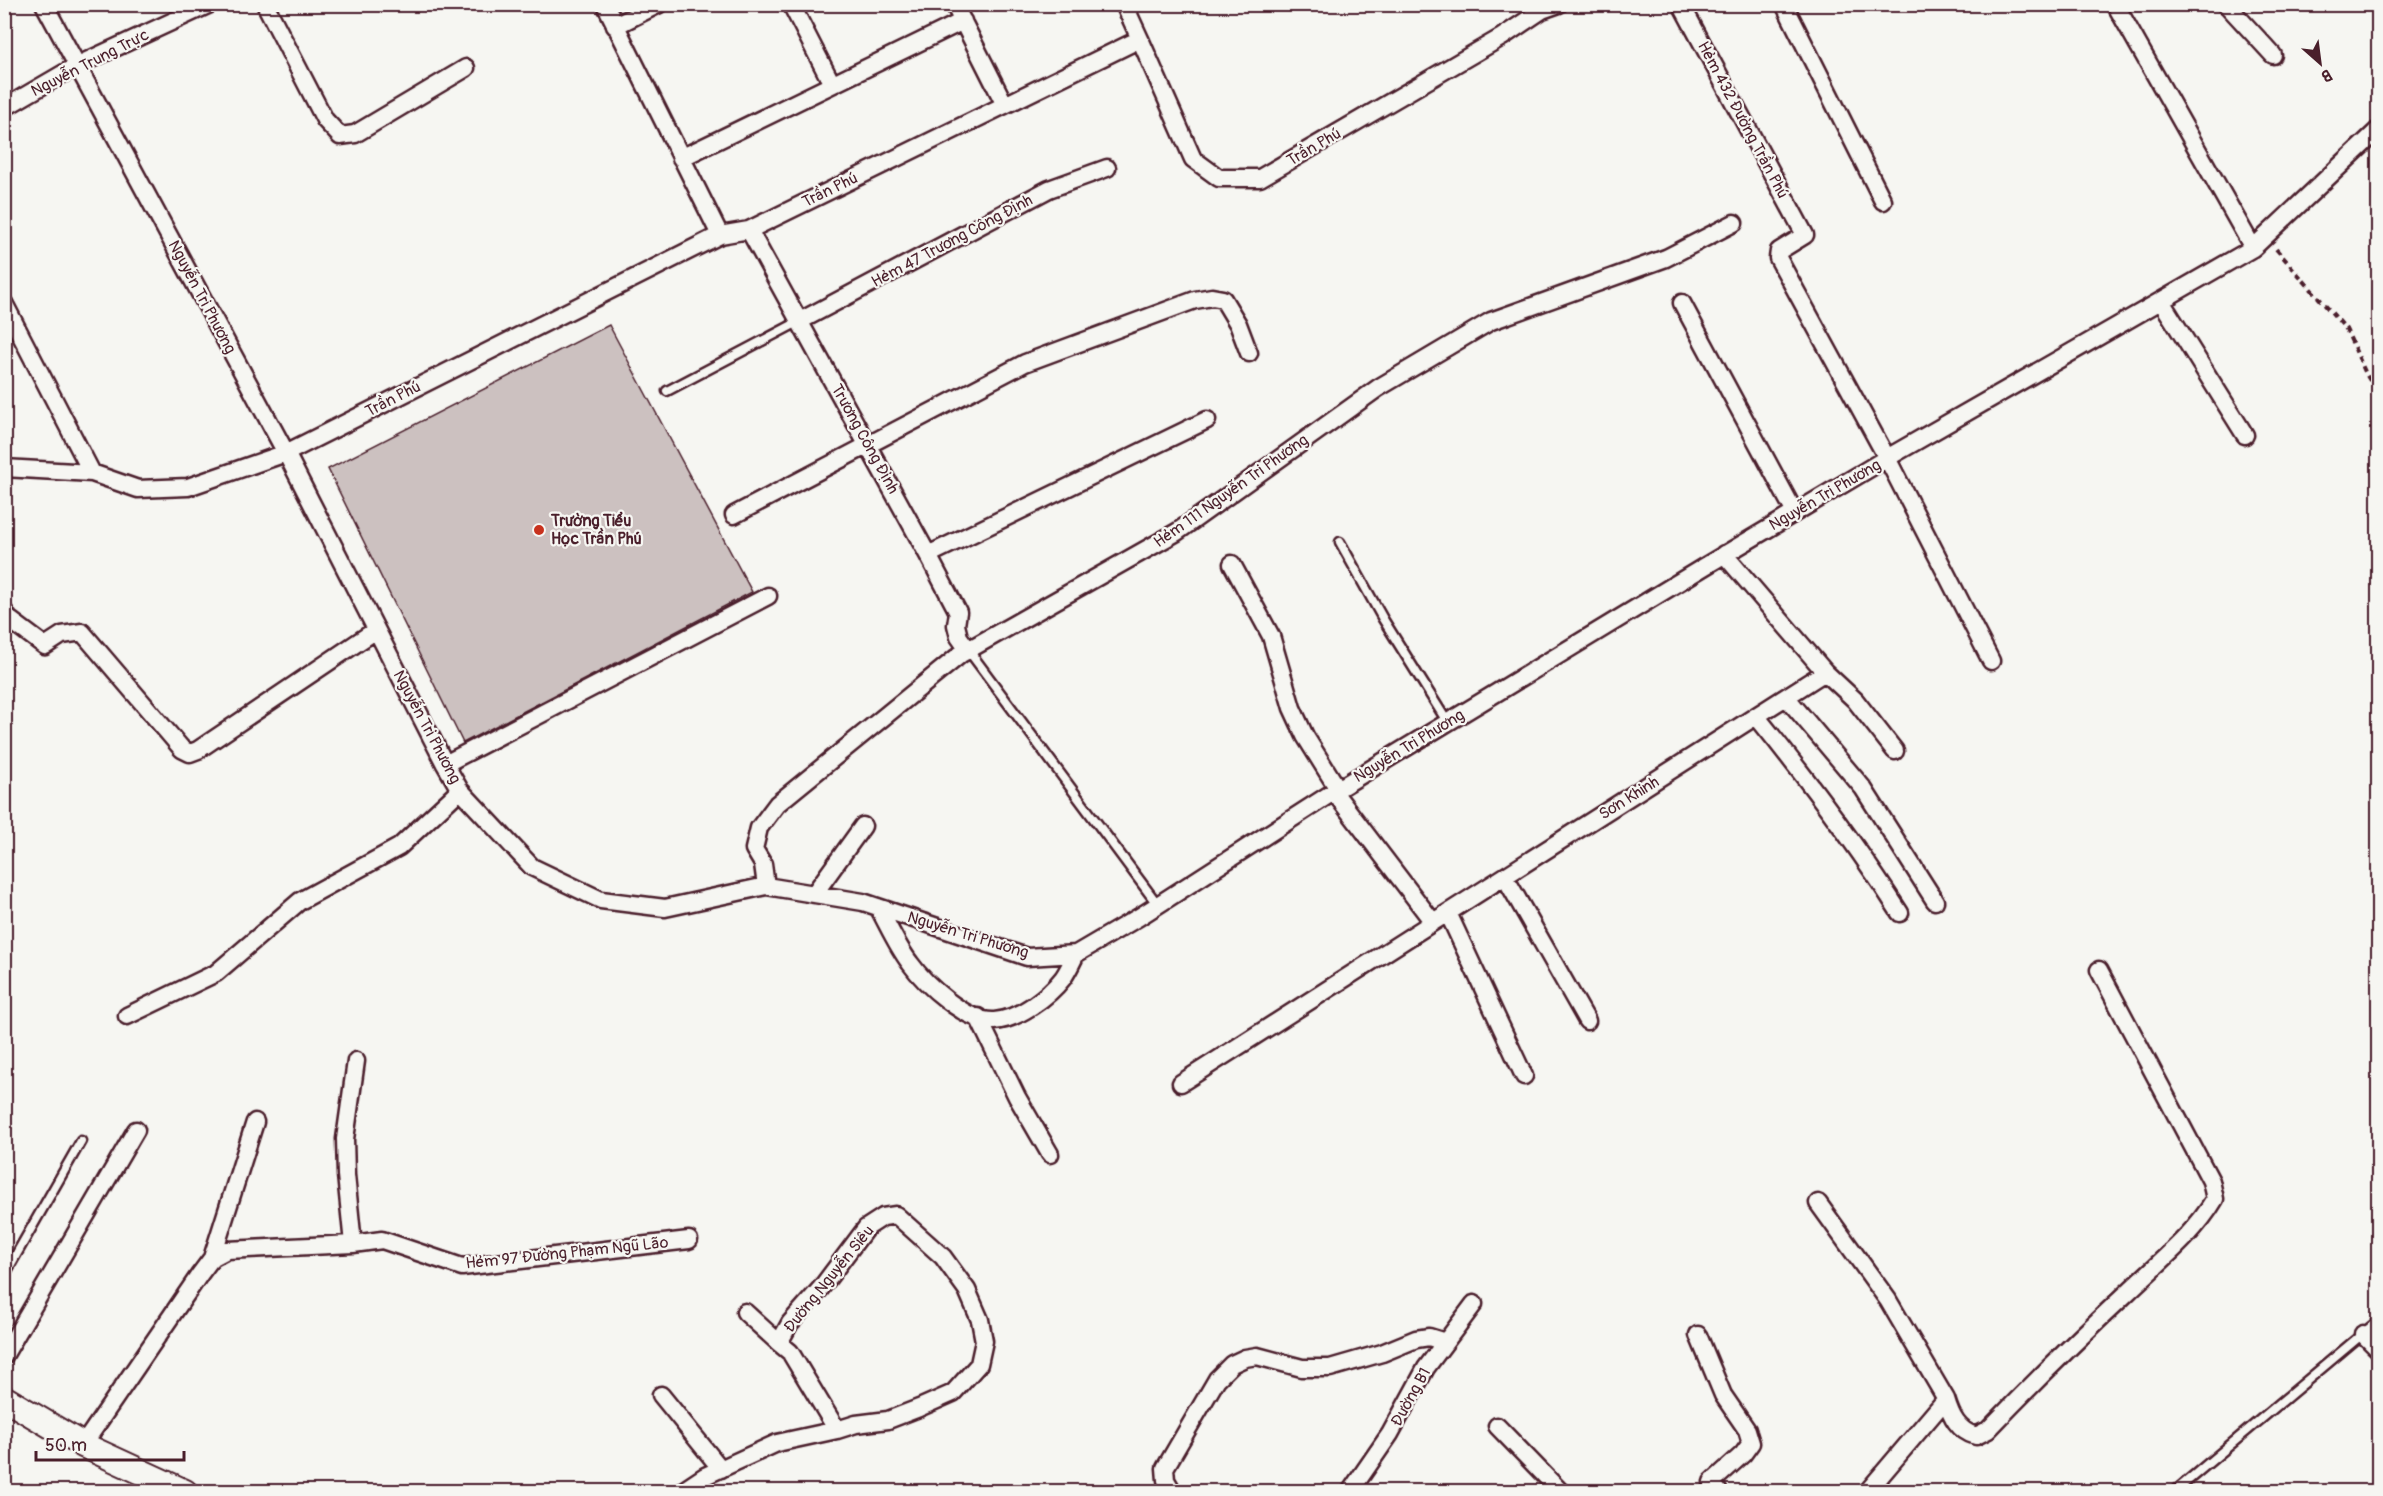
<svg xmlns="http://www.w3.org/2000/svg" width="2383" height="1496" font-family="Pangolin,sans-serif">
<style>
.building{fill:#ccc1c0;stroke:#4a1f2b;stroke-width:1.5}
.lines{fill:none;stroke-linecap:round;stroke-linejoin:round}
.lane-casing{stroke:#4a1f2b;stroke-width:13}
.street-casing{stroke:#4a1f2b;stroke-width:21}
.secondary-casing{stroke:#4a1f2b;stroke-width:28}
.path{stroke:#4a1f2b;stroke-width:4;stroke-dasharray:6 4.5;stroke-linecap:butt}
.lane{stroke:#f6f6f2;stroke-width:8}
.street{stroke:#f6f6f2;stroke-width:16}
.secondary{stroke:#f6f6f2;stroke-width:24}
.poi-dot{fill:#c8321e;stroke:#f6f6f2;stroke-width:2}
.labels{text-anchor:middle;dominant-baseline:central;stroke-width:4.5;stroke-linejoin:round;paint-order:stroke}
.street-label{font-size:16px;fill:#4a1f2b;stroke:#f6f6f2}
.poi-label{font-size:16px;font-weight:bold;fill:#4a1f2b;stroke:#f6f6f2;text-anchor:start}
</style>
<rect width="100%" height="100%" fill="#f6f6f2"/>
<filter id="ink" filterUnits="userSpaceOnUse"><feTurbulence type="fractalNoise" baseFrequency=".0167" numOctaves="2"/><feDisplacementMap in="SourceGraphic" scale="12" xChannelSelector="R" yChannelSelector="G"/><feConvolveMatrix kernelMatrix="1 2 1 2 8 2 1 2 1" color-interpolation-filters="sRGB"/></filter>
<g filter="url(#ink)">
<path class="building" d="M 609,325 L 752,592 L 463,743 L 328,469 Z"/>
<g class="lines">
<g class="lane-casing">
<path id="lane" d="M 667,391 L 800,321
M 1340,542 L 1383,619 L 1448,723
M 969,651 L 1158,905
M 4,1276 L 81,1141
M 2174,1492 L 2378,1321"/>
</g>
<g class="street-casing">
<path id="street" d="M 44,4 L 286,453 L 445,764 L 460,790 L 532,867 L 601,900 L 665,908 L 766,886 L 863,902 L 1027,957 L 1076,954 L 1139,917 L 1338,789 L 1707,565 L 1887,458 L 2253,248 L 2378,130
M 265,4 L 325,120 L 340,136 L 355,134 L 466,68
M 605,4 L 720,235
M 791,4 L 832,84
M 954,4 L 1005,105
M 1124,4 L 1140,39
M 1681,4 L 1805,235 L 1779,251 L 1778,258 L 1887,458 L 1991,661
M 1784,4 L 1883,201
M 2115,4 L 2253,248
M 2226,4 L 2273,55
M 615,26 L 659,4
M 4,108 L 78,65 L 210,4
M 681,158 L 963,21
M 749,230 L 928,555 L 958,612 L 956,625 L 959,637 L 969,651
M 2161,301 L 2245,435
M 4,303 L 92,473
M 1682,303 L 1795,513
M 800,321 L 1049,189 L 1107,168
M 4,468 L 92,473 L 138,489 L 188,487 L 286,453 L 720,235 L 749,230 L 1140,39 L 1193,159 L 1219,178 L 1260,178 L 1502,37 L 1542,10 L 1559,4
M 734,515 L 1025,363 L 1195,300 L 1212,297 L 1223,299 L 1238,324 L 1249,353
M 1724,554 L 1825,672 L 1855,700 L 1895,751
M 928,555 L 1207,420
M 1232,564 L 1271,636 L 1292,708 L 1305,736 L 1338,789
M 4,611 L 9,619 L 45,646 L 62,635 L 82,632 L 182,749 L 190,753 L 198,750 L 376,630
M 1787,698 L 1863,788 L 1935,901
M 1757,717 C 1808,780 1856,844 1900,913
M 445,764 L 768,596
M 1334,792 L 1433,922
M 1505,877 L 1587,1021
M 766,886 L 763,864 L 754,849 L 759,828 L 777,804 L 961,654 L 1177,532 L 1378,388 L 1491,321 L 1666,258 L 1734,223
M 814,894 L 863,826
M 878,907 C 888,925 897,946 910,963 C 925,984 966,1022 994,1021 C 1018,1020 1049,996 1063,978 C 1068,971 1072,962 1076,954
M 1448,913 L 1524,1076
M 127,1016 L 216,973 L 300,901 L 399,847 L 460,790
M 978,1017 L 1017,1097 L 1050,1154
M 1181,1083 L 1825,672
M 1818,1203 L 1888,1300 L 1946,1399 C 1951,1416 1958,1431 1976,1436 L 1988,1430 C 2033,1383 2080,1337 2128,1292 C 2158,1263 2194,1235 2215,1199 L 2211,1181 L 2099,970
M 353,1244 L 346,1175 L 345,1139 L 356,1061
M 212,1258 L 255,1122
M 745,1312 L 779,1343
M 2363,1334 L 2378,1349
M 1698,1335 L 1723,1395 L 1747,1430 L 1751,1443 L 1743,1454 L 1712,1482 L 1719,1492
M 4,1356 L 136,1130
M 661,1395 L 721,1469
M 1497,1426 L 1561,1492
M 83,1445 L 200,1274 L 212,1258 L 227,1250 L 353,1244 L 382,1240 L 462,1267 L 689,1240
M 681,1492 L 705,1476 L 777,1443 L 837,1430 L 856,1424 L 888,1420 L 919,1408 L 953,1393 L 979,1364 L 984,1341 L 980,1320 L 967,1290 L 943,1257 L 896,1215 L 883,1217 L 866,1228 L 821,1288 L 790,1323 L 779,1343 L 790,1352 L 837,1430
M 1173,1492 L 1166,1480 L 1165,1468 L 1217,1379 L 1232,1364 L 1245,1358 L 1257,1356 L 1302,1368 L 1330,1368 L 1382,1353 L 1416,1339 L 1429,1337 L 1445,1342
M 1350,1492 L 1390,1434 L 1426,1368 L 1474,1304
M 1867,1492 L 1946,1399"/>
</g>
<g class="secondary-casing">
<path id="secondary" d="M 4,1398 L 83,1445 L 185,1492"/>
</g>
<path class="path" d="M 2276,249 L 2346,329 L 2366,374 L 2378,394"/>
<use href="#lane" class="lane"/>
<use href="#street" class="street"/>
<use href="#secondary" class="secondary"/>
</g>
</g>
<circle class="poi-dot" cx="539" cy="530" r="6"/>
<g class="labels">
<g class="street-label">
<text transform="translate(90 63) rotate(-27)">Nguyễn Trung Trực</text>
<text transform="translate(1743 120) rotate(62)">Hẻm 432 Đường Trần Phú</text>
<text transform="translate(1314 147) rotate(-30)">Trần Phú</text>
<text transform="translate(830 190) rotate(-26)">Trần Phú</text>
<text transform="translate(952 241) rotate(-28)">Hẻm 47 Trương Công Định</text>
<text transform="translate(202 297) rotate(62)">Nguyễn Tri Phương</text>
<text transform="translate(393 399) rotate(-27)">Trần Phú</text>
<text transform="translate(865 439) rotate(61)">Trương Công Định</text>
<text transform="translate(1231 491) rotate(-35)">Hẻm 111 Nguyễn Tri Phương</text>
<text transform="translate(1825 495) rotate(-30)">Nguyễn Tri Phương</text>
<text transform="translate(427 727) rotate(62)">Nguyễn Tri Phương</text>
<text transform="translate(1409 746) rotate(-31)">Nguyễn Tri Phương</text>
<text transform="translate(1629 798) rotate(-32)">Sơn Khinh</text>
<text transform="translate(968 935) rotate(17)">Nguyễn Tri Phương</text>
<text transform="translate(567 1253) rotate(-6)">Hẻm 97 Đường Phạm Ngũ Lão</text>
<text transform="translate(829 1279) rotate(-51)">Đường Nguyễn Siêu</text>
<text transform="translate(1411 1397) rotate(-61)">Đường B1</text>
</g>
<g class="poi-label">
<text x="551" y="521">Trường Tiểu<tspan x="551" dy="18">Học Trần Phú</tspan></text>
</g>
</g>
<rect width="2383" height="1496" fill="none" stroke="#f6f6f2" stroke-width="24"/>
<rect x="12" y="12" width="2359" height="1472" fill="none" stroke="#4a1f2b" stroke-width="2" filter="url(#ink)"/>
<g transform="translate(2320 63) rotate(152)" stroke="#f6f6f2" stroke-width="4.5" paint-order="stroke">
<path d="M0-4.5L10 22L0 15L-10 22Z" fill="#4a1f2b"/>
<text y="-9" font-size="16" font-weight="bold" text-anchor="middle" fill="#4a1f2b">B</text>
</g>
<path d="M36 1451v9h148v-9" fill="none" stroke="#4a1f2b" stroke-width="3"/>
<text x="45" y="1451" font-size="18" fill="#4a1f2b" stroke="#f6f6f2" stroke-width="4.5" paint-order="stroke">50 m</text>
</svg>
